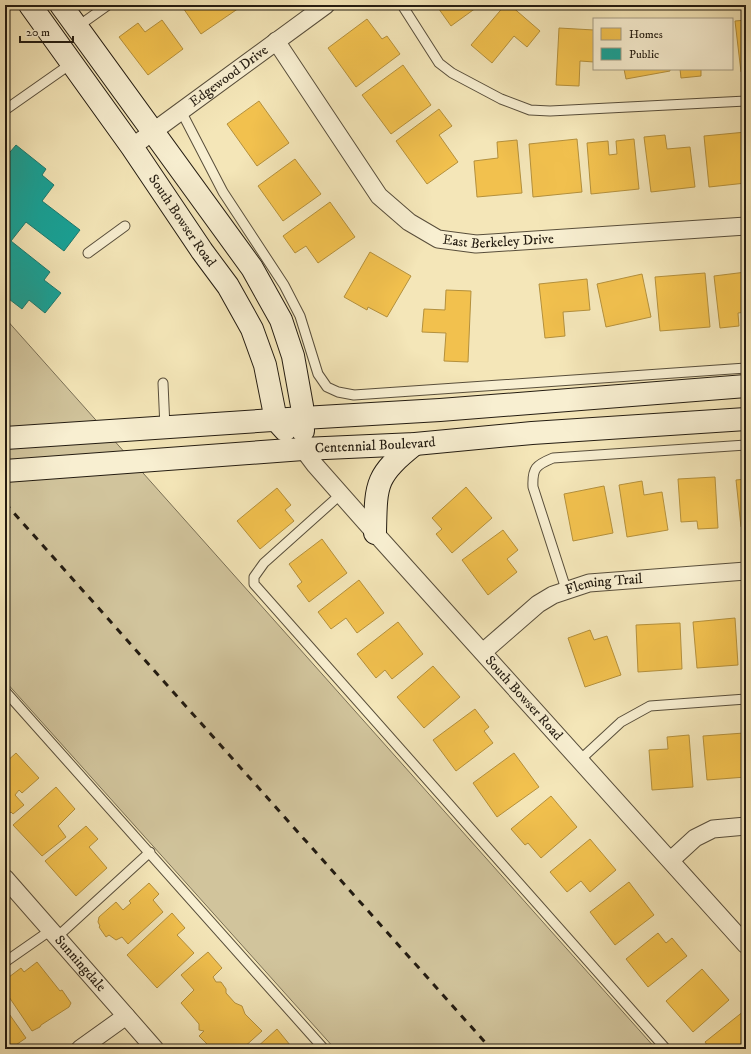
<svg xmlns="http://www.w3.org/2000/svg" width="751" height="1054" font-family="'IM FELL DW Pica',serif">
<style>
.green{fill:#d1c49c;stroke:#7a7056}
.homes{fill:#f2c14e;stroke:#b4903c}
.public{fill:#17a398;stroke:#1b7a70}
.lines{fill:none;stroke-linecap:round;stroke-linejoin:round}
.lane-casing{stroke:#584e3b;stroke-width:11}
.street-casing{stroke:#584e3b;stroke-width:19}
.secondary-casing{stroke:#241c11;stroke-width:24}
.lane{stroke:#f8efd1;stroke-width:9}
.street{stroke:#f8efd1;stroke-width:17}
.secondary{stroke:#f8efd1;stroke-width:22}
.rail{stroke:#241c11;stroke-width:3;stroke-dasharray:7 7;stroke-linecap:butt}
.labels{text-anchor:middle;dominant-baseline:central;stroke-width:4;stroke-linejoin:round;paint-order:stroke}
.street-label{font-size:14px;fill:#241c11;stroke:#f8efd1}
</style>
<rect width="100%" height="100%" fill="#f4e6b8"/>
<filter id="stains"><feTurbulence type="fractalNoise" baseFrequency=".005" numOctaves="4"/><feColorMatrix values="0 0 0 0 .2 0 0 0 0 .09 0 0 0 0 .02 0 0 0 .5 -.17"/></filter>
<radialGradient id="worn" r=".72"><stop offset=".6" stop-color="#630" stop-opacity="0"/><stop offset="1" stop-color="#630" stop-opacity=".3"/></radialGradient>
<path class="green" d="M 5,318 L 656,1049 L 335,1049 L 5,681 Z"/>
<path class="homes" d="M 181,5 L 237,5 L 239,8 L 201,34 Z
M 436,5 L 480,5 L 451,26 Z
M 505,5 L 510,5 L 540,31 L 527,47 L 514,36 L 492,63 L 471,45 Z
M 367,19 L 382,39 L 387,36 L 400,54 L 356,87 L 328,48 Z
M 162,20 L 183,49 L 148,75 L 119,37 L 138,23 L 145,32 Z
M 746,20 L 746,72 L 741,72 L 735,21 Z
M 559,28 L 594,30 L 594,62 L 580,61 L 579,86 L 556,85 Z
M 403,65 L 431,105 L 391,134 L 362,95 Z
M 624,69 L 670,69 L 670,71 L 626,79 Z
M 680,69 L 701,69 L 701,76 L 681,78 Z
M 259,101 L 289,143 L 257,166 L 227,124 Z
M 439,109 L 452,126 L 439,135 L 458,162 L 427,184 L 396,141 Z
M 746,132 L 746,183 L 709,187 L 704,136 Z
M 665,135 L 667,149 L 690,147 L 695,187 L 651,192 L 644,137 Z
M 577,139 L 582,192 L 533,197 L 529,144 Z
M 634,139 L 639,189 L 591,194 L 587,143 L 608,141 L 609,155 L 617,154 L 616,141 Z
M 517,140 L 522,193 L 477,197 L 474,161 L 498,158 L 497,142 Z
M 295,159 L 321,194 L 283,221 L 258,186 Z
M 330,202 L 355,237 L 318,263 L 306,246 L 295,253 L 283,236 Z
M 370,252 L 411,276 L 387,317 L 368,307 L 367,310 L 344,297 Z
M 746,272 L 746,312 L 738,313 L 739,326 L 720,328 L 714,276 Z
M 705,273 L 710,327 L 660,331 L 655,277 Z
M 642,274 L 651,317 L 606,327 L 597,284 Z
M 587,279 L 590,310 L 563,312 L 565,336 L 545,338 L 539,284 Z
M 446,290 L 471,291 L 468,362 L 444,361 L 446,333 L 422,332 L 424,309 L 445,310 Z
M 715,477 L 718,528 L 698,529 L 697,521 L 681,522 L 678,479 Z
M 746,479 L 746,527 L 741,527 L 736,480 Z
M 642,481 L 644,495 L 662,492 L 668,530 L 627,537 L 619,485 Z
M 604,486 L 613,533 L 573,541 L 564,494 Z
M 466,487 L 492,518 L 452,553 L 436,534 L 442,529 L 432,518 Z
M 277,488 L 291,505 L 285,510 L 294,521 L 260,549 L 237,521 Z
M 503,530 L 518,550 L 507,559 L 517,572 L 488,595 L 462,560 Z
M 322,539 L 347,573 L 309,602 L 297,586 L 302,582 L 289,564 Z
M 359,580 L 384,613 L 357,633 L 346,618 L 331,629 L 318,612 Z
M 735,618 L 738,665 L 697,668 L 693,622 Z
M 398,622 L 423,654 L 392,679 L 385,670 L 376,678 L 357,654 Z
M 680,623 L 682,669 L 638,672 L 636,625 Z
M 590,630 L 594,640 L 607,636 L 621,675 L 585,687 L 568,638 Z
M 433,666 L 460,697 L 424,728 L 397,697 Z
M 475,709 L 489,727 L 484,731 L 493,743 L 456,771 L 433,740 Z
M 744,733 L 746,777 L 707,780 L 703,736 Z
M 689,735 L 693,787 L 652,790 L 649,750 L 668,749 L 667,737 Z
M 16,753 L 39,778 L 22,793 L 19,790 L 15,795 L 24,805 L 13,814 L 11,812 L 5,817 L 5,763 Z
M 514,753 L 539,787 L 497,817 L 473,783 Z
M 56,787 L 75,809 L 58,826 L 66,837 L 42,856 L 13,825 Z
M 551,796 L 577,827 L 541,858 L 528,843 L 525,845 L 511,829 Z
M 86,826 L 98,839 L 89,847 L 107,868 L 76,896 L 45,861 Z
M 590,839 L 616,870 L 590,892 L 581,881 L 567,892 L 550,872 Z
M 629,882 L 654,915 L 615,945 L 590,912 Z
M 149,883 L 159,894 L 153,900 L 163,912 L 128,944 L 122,937 L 116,940 L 109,935 L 106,937 L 99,927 L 100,926 L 98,922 L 99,917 L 116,902 L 123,910 L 131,903 L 129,901 Z
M 172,913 L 185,928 L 177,935 L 194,953 L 157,988 L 127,955 Z
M 658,933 L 666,943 L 672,938 L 687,956 L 648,987 L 626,959 Z
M 208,952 L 222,968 L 213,977 L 216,982 L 221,982 L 226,989 L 226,993 L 235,1003 L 242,1006 L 245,1014 L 262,1031 L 242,1049 L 211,1049 L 211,1046 L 210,1047 L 199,1036 L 204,1031 L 199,1030 L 199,1024 L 181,1003 L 194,990 L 181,975 Z
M 37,962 L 60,991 L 62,990 L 71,1003 L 69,1007 L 41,1025 L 40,1027 L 32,1031 L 5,991 L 5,980 L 21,968 L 24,972 Z
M 702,969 L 729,1000 L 693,1032 L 666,1001 Z
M 5,1008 L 26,1038 L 10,1049 L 5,1049 Z
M 744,1011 L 746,1014 L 746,1049 L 710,1049 L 705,1042 Z
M 277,1029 L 290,1045 L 285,1049 L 255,1049 Z"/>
<path class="public" d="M 16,145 L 46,169 L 42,175 L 54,185 L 42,201 L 80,230 L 64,251 L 26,222 L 11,241 L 50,272 L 44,280 L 61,293 L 45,313 L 29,300 L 22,309 L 5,296 L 5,191 L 7,188 L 5,186 L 5,158 Z"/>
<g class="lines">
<g class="lane-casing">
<path id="lane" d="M 402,5 L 439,63 L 452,73 L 501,99 L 530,110 L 550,111 L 746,101
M 77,27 L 108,5
M 5,110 L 72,63
M 181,111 L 223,192 L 284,285 L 300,316 L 318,374 L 327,387 L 338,392 L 354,395 L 746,368
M 88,253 L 125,226
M 163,383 L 165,428
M 341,494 L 264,563 L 254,577 L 254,584 L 666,1049
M 566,589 L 533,487 C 532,468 536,465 553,458 L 746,445
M 5,691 L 324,1049
M 581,759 L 621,722 L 650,706 L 746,699
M 57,937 L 150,852
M 5,962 L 51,930"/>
</g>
<g class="street-casing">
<g id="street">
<path id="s1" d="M 276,41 L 379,196 L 409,222 L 438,239 L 476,244 L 746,226"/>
<path id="s2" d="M 132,147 L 326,5"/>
<path id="s3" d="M 303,449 L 315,465 L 375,533 L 746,945"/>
<path id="s4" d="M 483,652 L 538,604 L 553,595 L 589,583 L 746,571"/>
<path d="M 671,860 L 695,838 L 713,829 L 746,826"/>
<path id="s5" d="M 5,878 L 155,1049"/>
<path d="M 80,1049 L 126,1016"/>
</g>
</g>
<g class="secondary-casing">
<g id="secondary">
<path id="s6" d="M 30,5 L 132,147 L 202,251 L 228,286 L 252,329 L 265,365 L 276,420 L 285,430"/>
<path d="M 61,5 L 252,268 L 281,320 L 293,356 L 302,406 L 303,431"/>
<path d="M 5,438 L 303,418 L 440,410 L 746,386"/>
<path id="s7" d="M 5,471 L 303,449 L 415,444 L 532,433 L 746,419"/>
<path d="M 375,533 C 376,483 375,476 415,444"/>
</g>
</g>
<use href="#lane" class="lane"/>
<use href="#street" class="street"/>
<use href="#secondary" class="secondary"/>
<path class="rail" d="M 5,503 L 491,1049"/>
</g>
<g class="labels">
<g class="street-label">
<text stroke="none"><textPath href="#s2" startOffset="120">Edgewood Drive</textPath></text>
<text stroke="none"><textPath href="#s6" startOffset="264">South Bowser Road</textPath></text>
<text stroke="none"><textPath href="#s1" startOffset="320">East Berkeley Drive</textPath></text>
<text stroke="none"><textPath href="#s7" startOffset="371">Centennial Boulevard</textPath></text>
<text stroke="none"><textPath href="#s4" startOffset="143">Fleming Trail</textPath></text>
<text stroke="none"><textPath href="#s3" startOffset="333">South Bowser Road</textPath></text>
<text stroke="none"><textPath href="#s5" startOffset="114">Sunningdale</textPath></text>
</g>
</g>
<rect width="751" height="1054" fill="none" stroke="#f4e6b8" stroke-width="20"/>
<rect x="6" y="6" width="739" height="1042" fill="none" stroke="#241c11" stroke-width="2"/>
<rect x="10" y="10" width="731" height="1034" fill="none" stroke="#241c11"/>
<rect x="593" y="18" width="140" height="52" fill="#f8efd1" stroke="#a39b84"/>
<rect x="601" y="28" width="20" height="12" fill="#f2c14e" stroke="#a39b84"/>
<text x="629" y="38" font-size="12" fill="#241c11">Homes</text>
<rect x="601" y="48" width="20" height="12" fill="#17a398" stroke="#a39b84"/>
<text x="629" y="58" font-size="12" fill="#241c11">Public</text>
<path d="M20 36v6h53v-6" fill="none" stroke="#241c11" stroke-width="2"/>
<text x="26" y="36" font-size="12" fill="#241c11" stroke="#f8efd1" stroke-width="3" paint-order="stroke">20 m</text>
<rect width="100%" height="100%" filter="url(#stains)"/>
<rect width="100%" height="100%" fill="url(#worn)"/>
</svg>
